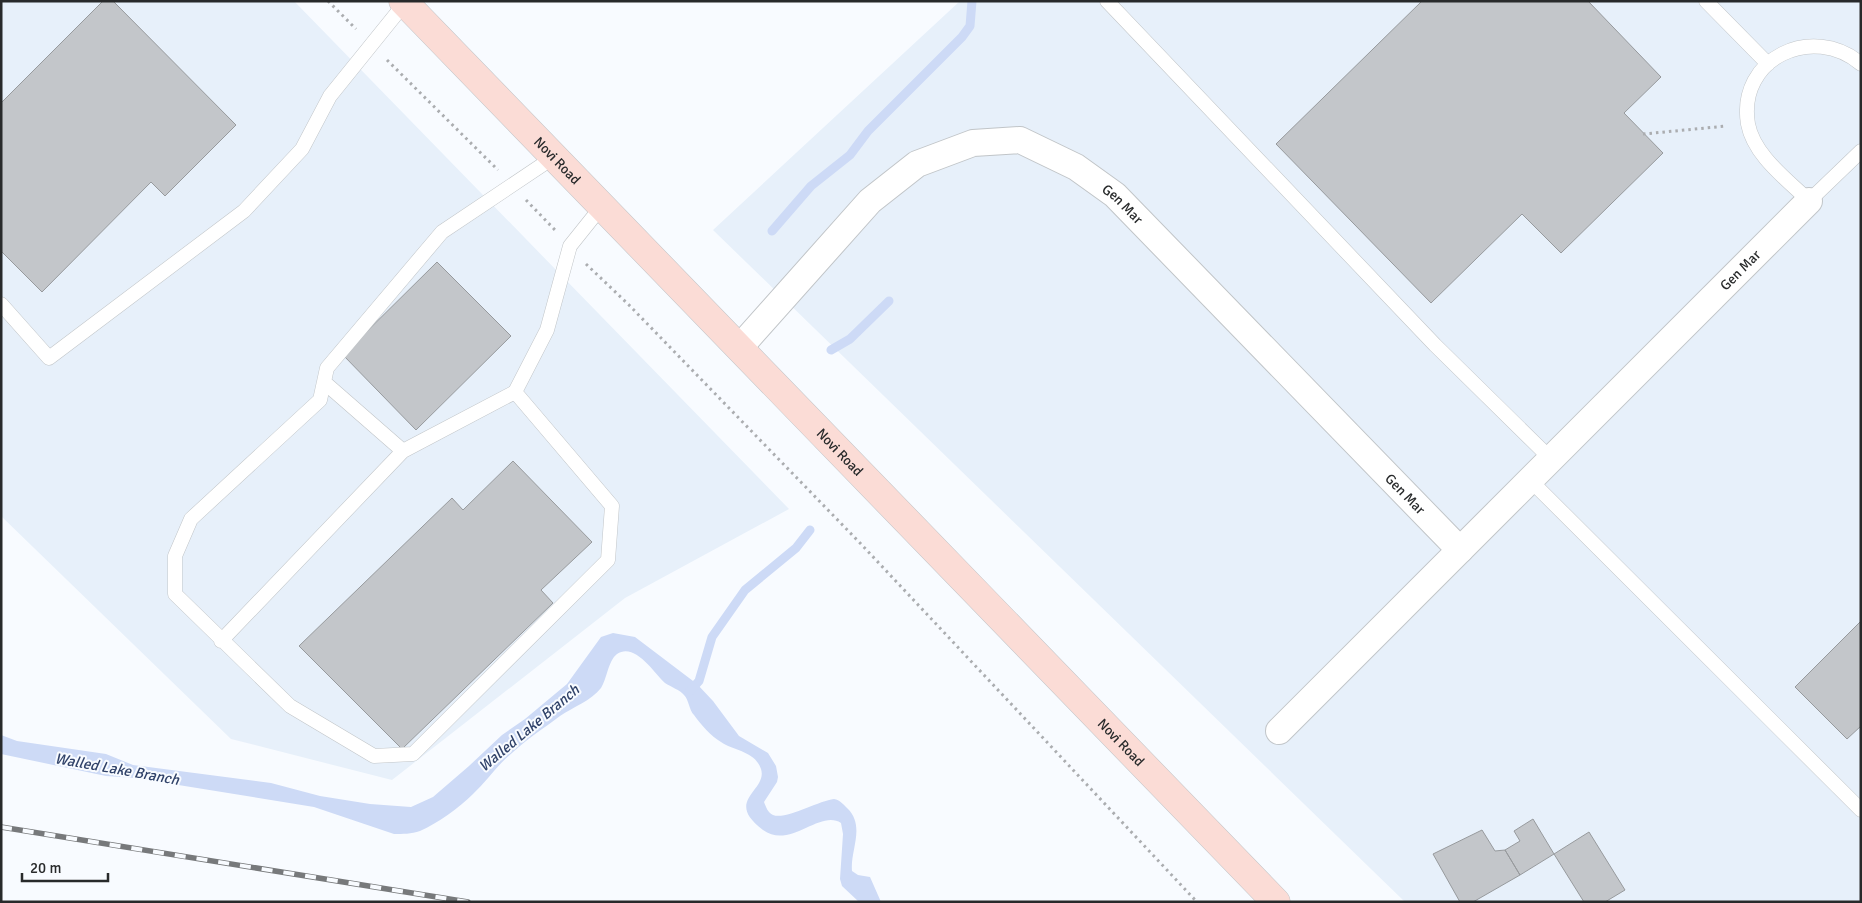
<svg xmlns="http://www.w3.org/2000/svg" width="1862" height="903" font-family="Signika,sans-serif">
<style>
.built{fill:#e7f0fa}
.water{fill:#cddaf6}
.lines{fill:none;stroke-linecap:round;stroke-linejoin:round}
.stream{stroke:#cddaf6;stroke-width:9}
.building{fill:#c3c6ca;stroke:#979a9d}
.service-casing{stroke:#c1c5c8;stroke-width:15}
.minor-casing{stroke:#c1c5c8;stroke-width:28}
.secondary-casing{stroke:#c1c5c8;stroke-width:29}
.path{stroke:#abadb0;stroke-width:3;stroke-dasharray:2.5 4;stroke-linecap:butt}
.service{stroke:#fff;stroke-width:14}
.minor{stroke:#fff;stroke-width:26}
.secondary{stroke:#fbdcd6;stroke-width:28}
.rail-casing{stroke:#77797b;stroke-width:5.5}
.rail{stroke:#f8fbff;stroke-width:4;stroke-dasharray:11;stroke-linecap:butt}
.labels{text-anchor:middle;dominant-baseline:central;stroke-width:4;stroke-linejoin:round;paint-order:stroke}
.street-label{font-size:14px;fill:#282a2b;stroke:#f8fbff}
.water-label{font-size:15px;font-style:italic;fill:#304269;stroke:#f8fbff}
</style>
<rect width="100%" height="100%" fill="#f8fbff"/>
<path class="built" d="M 1,1 L 294,1 L 789,509 L 625,598 L 392,780 L 231,739 L 1,516 Z
M 960,1 L 1861,1 L 1861,902 L 1405,902 L 713,230 Z"/>
<path class="water" d="M 613,633 L 635,637 L 697,684 L 713,701 L 739,736 L 768,753 L 776,766 L 778,777 L 777,782 L 764,802 C 766,807 768,813 773,815 C 786,820 818,801 834,799 C 840,800 843,804 847,808 C 866,826 850,850 852,871 L 858,875 L 870,877 L 881,902 L 859,902 L 842,886 L 840,879 L 843,834 L 841,823 C 820,809 790,850 763,830 C 723,800 768,791 761,769 C 755,751 734,751 721,742 C 711,736 701,725 694,715 C 689,710 689,700 684,695 C 680,690 671,687 665,683 C 654,673 635,642 617,654 C 608,661 607,679 601,688 C 591,701 573,707 560,716 C 544,728 527,739 512,753 C 497,765 487,781 473,794 C 459,808 438,823 420,831 C 411,834 403,834 394,834 L 314,807 L 135,778 L 106,776 L 1,754 L 1,735 L 17,741 L 106,754 L 133,765 L 271,783 L 320,796 L 370,804 L 411,807 L 433,797 L 469,766 L 502,735 L 525,719 L 567,684 L 601,637 Z"/>
<g class="lines">
<path class="stream" d="M 772,231 L 811,186 L 850,155 L 868,131 L 962,37 L 970,26 L 972,1
M 831,350 L 850,339 L 889,301
M 689,692 L 699,681 L 712,637 L 745,590 L 796,548 L 810,530"/>
</g>
<path class="building" d="M 103,1 L 113,1 L 236,125 L 165,196 L 151,182 L 42,292 L 1,251 L 1,103 Z
M 1422,1 L 1588,1 L 1661,77 L 1624,113 L 1663,153 L 1561,253 L 1522,214 L 1431,303 L 1276,144 Z
M 437,262 L 511,336 L 416,430 L 343,355 Z
M 513,461 L 592,542 L 541,590 L 553,603 L 402,749 L 299,646 L 452,498 L 463,510 Z
M 1861,621 L 1861,726 L 1847,739 L 1795,687 Z
M 1533,819 L 1554,854 L 1520,875 L 1505,850 L 1520,841 L 1514,831 Z
M 1482,830 L 1495,851 L 1505,850 L 1520,875 L 1473,902 L 1460,902 L 1433,854 Z
M 1589,832 L 1625,890 L 1605,902 L 1584,902 L 1554,854 Z"/>
<g class="lines">
<g class="service-casing">
<path id="service" d="M 1107,1 L 1435,345 L 1551,459
M 1706,1 L 1768,64
M 1861,64 C 1813,23 1737,58 1748,124 C 1754,156 1788,180 1809,201 L 1861,151
M 554,157 L 442,232 L 327,368 L 320,400 L 191,519 L 175,556 L 175,594 L 290,706 L 374,756 L 413,754 L 608,560 L 612,506 L 515,392 L 547,330 L 570,246 L 602,206
M 1,304 L 49,358 L 244,211 L 302,149 L 330,96 L 405,3
M 324,382 L 403,451
M 1530,480 L 1861,810
M 221,641 L 403,451 L 515,392"/>
</g>
<g class="minor-casing">
<g id="minor">
<path id="s1" d="M 740,347 L 870,201 L 917,164 L 973,143 L 1020,140 L 1076,167 L 1115,195 L 1460,550"/>
<path id="s2" d="M 1279,731 L 1809,201"/>
</g>
</g>
<g class="secondary-casing">
<g id="secondary">
<path id="s3" d="M 403,1 L 1276,902"/>
</g>
</g>
<path class="path" d="M 328,1 L 356,29
M 387,60 L 498,170
M 1643,134 L 1727,126
M 526,200 L 555,230
M 586,264 L 629,305 L 861,544 L 1197,902"/>
<use href="#service" class="service"/>
<use href="#minor" class="minor"/>
<use href="#secondary" class="secondary"/>
<g class="rail-casing">
<path id="rail" d="M 1,827 L 468,902"/>
</g>
<use href="#rail" class="rail"/>
</g>
<g class="labels">
<g class="street-label">
<text stroke="none"><textPath href="#s3" startOffset="222">Novi Road</textPath></text>
<text stroke="none"><textPath href="#s1" startOffset="484">Gen Mar</textPath></text>
<text stroke="none"><textPath href="#s2" startOffset="652">Gen Mar</textPath></text>
<text stroke="none"><textPath href="#s3" startOffset="628">Novi Road</textPath></text>
<text stroke="none"><textPath href="#s1" startOffset="889">Gen Mar</textPath></text>
<text stroke="none"><textPath href="#s3" startOffset="1032">Novi Road</textPath></text>
</g>
<g class="water-label">
<text transform="translate(529 728) rotate(-40)">Walled Lake Branch</text>
<text transform="translate(117 769) rotate(10)">Walled Lake Branch</text>
</g>
</g>
<rect width="1862" height="903" fill="none" stroke="#282a2b" stroke-width="5"/>
<path d="M22 873v8h86v-8" fill="none" stroke="#282a2b" stroke-width="2.5"/>
<text x="30" y="873" font-size="15" fill="#282a2b" stroke="#f8fbff" stroke-width="4" paint-order="stroke">20 m</text>
</svg>
